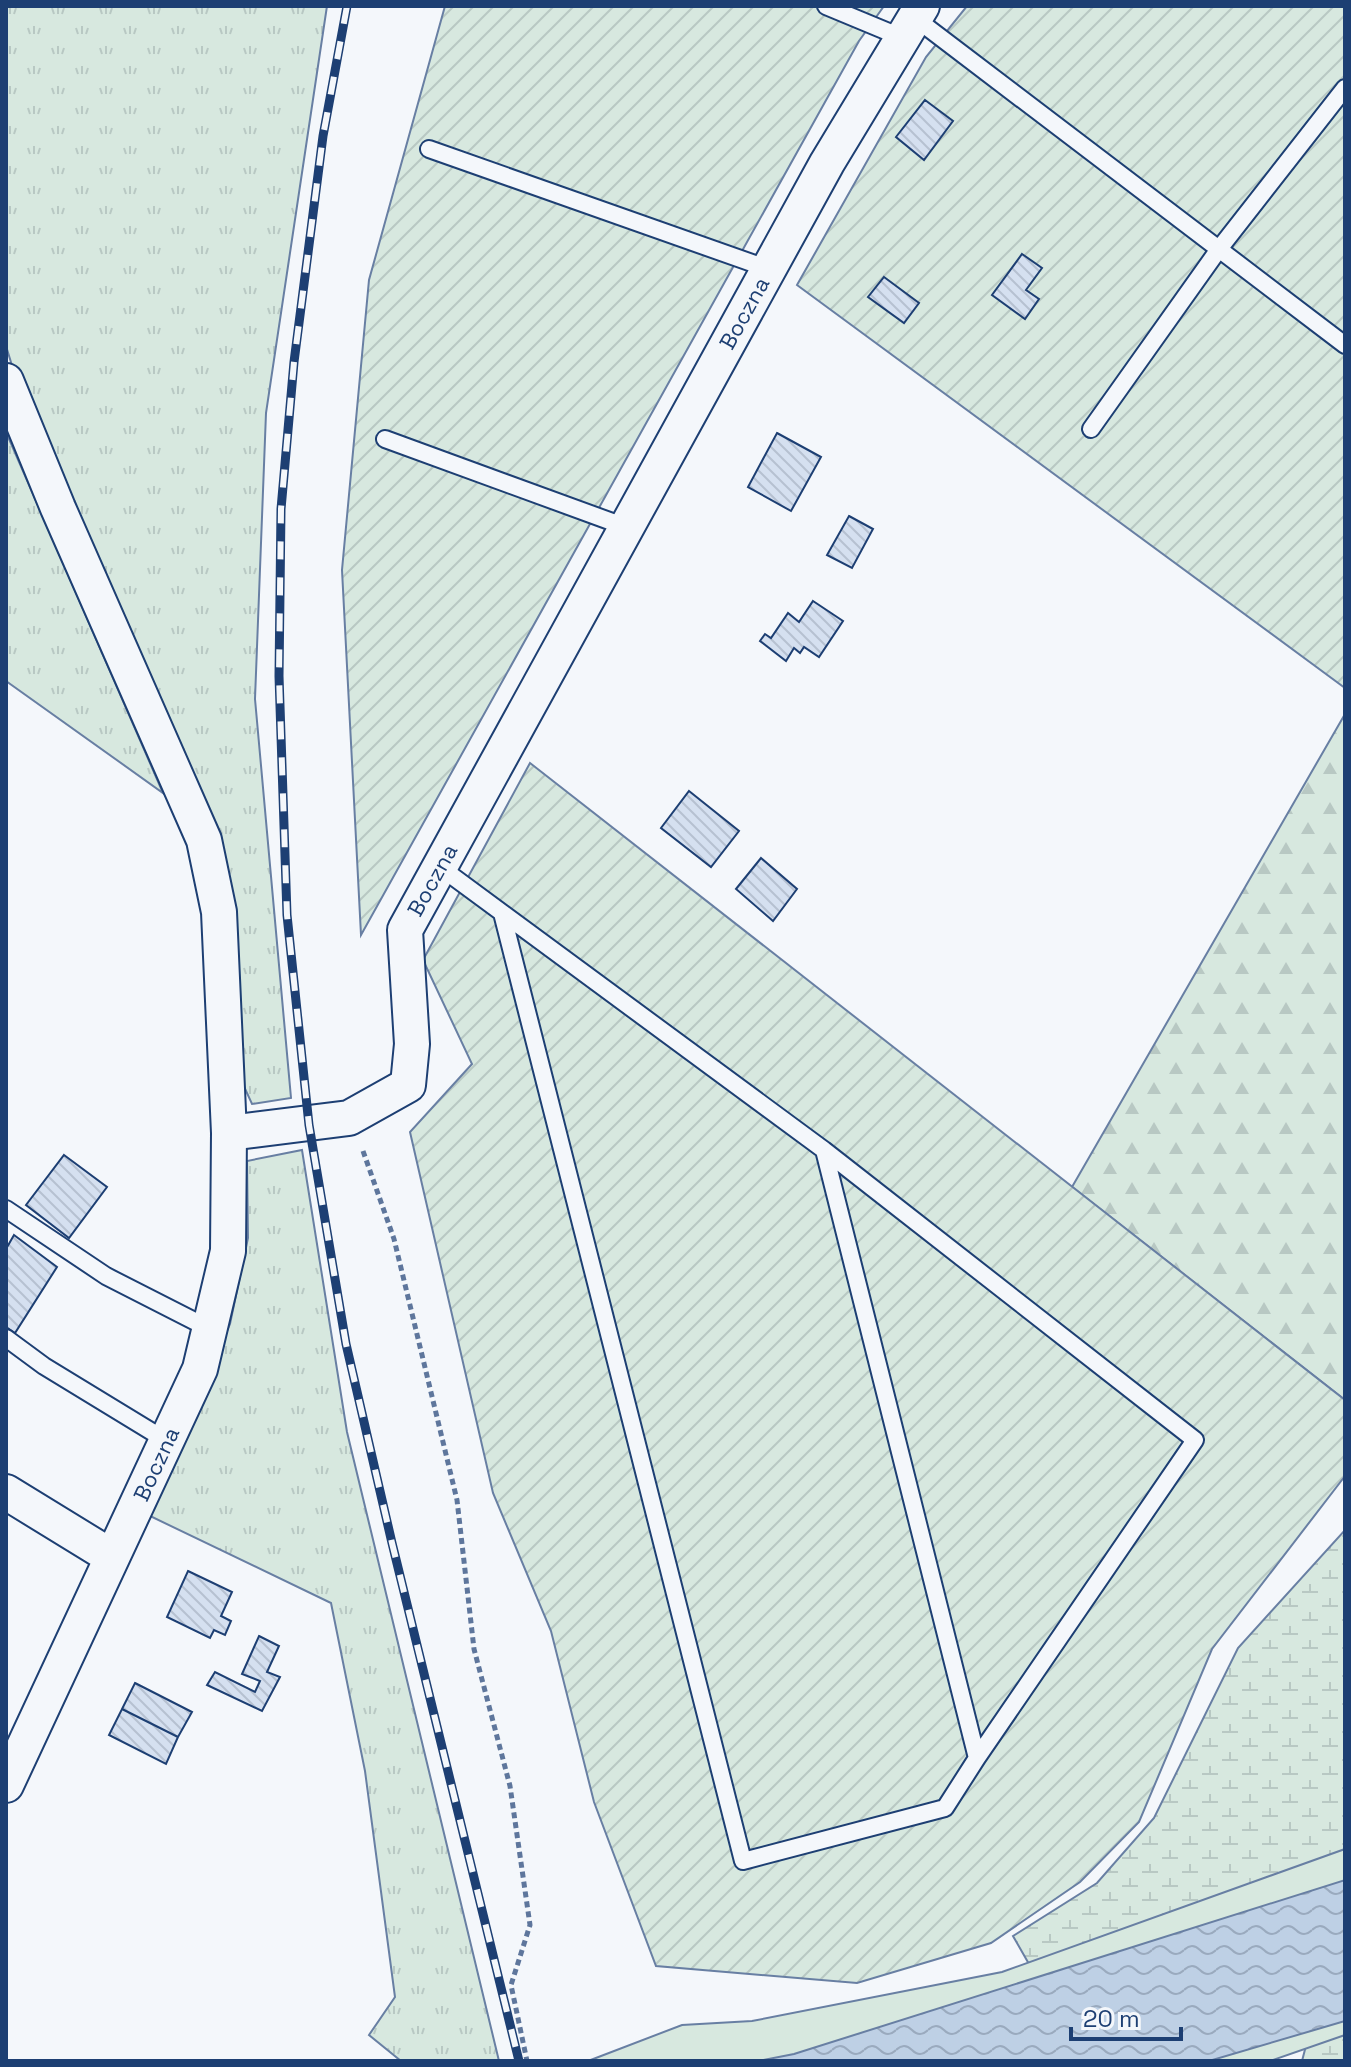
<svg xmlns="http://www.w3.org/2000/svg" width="1351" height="2067" font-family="'Space Grotesk',sans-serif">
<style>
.grass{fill:url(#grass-tufts);stroke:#687fa3;stroke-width:2}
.forest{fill:url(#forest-firs);stroke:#687fa3;stroke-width:2}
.wetland{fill:url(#wetland-marsh);stroke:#687fa3;stroke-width:2}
.park{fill:#d7e8df;stroke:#687fa3;stroke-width:2}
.garden{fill:url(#garden-furrows);stroke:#687fa3;stroke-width:2}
.water{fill:url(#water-waves);stroke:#687fa3;stroke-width:2}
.building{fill:url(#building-back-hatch);stroke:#1d3f73;stroke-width:2}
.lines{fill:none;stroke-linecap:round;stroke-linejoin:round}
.lane-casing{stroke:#1d3f73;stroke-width:20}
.street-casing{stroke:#1d3f73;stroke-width:38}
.path{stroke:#5e769c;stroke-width:5;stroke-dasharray:6 4;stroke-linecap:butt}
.lane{stroke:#f4f7fb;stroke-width:16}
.street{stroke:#f4f7fb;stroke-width:34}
.rail-casing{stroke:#1d3f73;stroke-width:9}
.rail{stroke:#f4f7fb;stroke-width:6;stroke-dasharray:18;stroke-linecap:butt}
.labels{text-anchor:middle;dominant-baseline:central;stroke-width:6;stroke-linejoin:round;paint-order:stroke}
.street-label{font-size:22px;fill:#1d3f73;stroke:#f4f7fb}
</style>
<defs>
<pattern id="grass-tufts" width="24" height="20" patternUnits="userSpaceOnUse" patternTransform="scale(2)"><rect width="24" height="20" fill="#d7e8df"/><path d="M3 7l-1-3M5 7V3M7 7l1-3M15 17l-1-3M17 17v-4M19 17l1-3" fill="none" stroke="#b8c8c3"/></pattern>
<pattern id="forest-firs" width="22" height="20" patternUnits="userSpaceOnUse" patternTransform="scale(2)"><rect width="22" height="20" fill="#d7e8df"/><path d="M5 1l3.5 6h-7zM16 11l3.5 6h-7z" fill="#b8c8c3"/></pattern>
<pattern id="wetland-marsh" width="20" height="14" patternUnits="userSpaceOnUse" patternTransform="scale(2)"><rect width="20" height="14" fill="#d7e8df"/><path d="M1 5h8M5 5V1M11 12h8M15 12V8" fill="none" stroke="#b8c8c3"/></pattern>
<pattern id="garden-furrows" width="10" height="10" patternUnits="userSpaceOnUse" patternTransform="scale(2)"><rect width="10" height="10" fill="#d7e8df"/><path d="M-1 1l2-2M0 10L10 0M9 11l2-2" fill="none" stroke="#b8c8c3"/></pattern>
<pattern id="water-waves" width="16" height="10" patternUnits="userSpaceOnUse" patternTransform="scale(2)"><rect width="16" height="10" fill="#bed0e5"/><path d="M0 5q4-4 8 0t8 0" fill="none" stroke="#9aaabe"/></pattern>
<pattern id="building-back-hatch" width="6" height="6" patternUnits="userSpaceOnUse" patternTransform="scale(2)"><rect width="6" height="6" fill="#d5e0f0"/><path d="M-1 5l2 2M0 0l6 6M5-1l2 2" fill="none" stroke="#b6c1d1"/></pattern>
</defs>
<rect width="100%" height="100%" fill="#f4f7fb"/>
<path class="grass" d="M 6,6 L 327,6 L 266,413 L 255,699 L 291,1098 L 252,1104 L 236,1069 L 228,891 L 22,398 L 6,346 Z
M 6,432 L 163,793 L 6,681 Z
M 302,1150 L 347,1432 L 499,2061 L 401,2061 L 369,2035 L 395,1997 L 365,1771 L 331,1603 L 148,1515 L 230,1324 L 248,1238 L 247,1161 Z"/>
<path class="forest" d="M 1345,714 L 1345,1400 L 1072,1187 Z"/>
<path class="wetland" d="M 1345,1530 L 1345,1880 L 1037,1978 L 1013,1936 L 1097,1883 L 1154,1818 L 1238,1648 Z
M 1345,2026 L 1345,2061 L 1302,2061 L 1308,2038 Z"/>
<path class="park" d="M 1345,1849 L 1345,2035 L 1270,2061 L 588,2061 L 682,2025 L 752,2021 L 1002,1972 Z"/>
<path class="garden" d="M 445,6 L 884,6 L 859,41 L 361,935 L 342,570 L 369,280 Z
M 967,6 L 1345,6 L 1345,688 L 797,285 L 926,57 Z
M 530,763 L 1345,1400 L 1345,1476 L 1212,1649 L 1139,1822 L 1080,1882 L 991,1943 L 857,1983 L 656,1966 L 594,1802 L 551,1631 L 493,1493 L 410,1132 L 472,1064 L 423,960 Z"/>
<path class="water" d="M 1345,1880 L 1345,2021 L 1209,2061 L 758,2061 L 794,2054 Z"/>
<path class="building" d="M 925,100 L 953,121 L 924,160 L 896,137 Z
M 1022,254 L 1042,268 L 1026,290 L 1039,299 L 1025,319 L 992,295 Z
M 884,277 L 919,303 L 904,323 L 868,297 Z
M 777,433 L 821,457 L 791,511 L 748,487 Z
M 849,516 L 873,529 L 852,568 L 827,555 Z
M 813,601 L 843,621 L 819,657 L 804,647 L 800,653 L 794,648 L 786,661 L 760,641 L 765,634 L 771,638 L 788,613 L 799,622 Z
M 689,791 L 739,831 L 711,867 L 661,828 Z
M 761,858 L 797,889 L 773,921 L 736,889 Z
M 64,1155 L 107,1187 L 69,1238 L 26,1205 Z
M 14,1235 L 57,1267 L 15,1333 L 6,1327 L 6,1249 Z
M 188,1571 L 232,1592 L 221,1616 L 231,1621 L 225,1635 L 214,1630 L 210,1638 L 167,1617 Z
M 259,1636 L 279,1646 L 267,1672 L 280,1677 L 262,1711 L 207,1685 L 215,1672 L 255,1692 L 260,1681 L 242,1674 Z
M 135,1683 L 192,1712 L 178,1737 L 122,1709 Z
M 122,1709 L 178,1737 L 166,1764 L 109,1735 Z"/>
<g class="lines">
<g class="lane-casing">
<path id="lane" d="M 826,6 L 903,38
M 915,18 L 1345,345
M 429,149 L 769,269
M 1091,429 L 1219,249 L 1345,88
M 385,439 L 626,527
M 440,867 L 824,1150 L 977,1758 L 945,1808 L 743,1861 L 502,913
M 824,1150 L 1195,1440 L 977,1758
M 6,1209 L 106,1276 L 210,1329
M 6,1338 L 44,1366 L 167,1441"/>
</g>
<g class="street-casing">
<path id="street" d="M 6,381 L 58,508 L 204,840 L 219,912 L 229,1133
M 6,1492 L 112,1557
M 6,1785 L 200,1369 L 228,1251 L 229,1133 L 349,1118 L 408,1085 L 412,1044 L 405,930 L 827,163 L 922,6"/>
</g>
<path class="path" d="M 363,1151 L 394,1239 L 457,1500 L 474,1649 L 510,1786 L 530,1925 L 511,1985 L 527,2061"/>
<use href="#lane" class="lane"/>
<use href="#street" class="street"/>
<g class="rail-casing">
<path id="rail" d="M 347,6 L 323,136 L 294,362 L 281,509 L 279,676 L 287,915 L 309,1125 L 346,1344 L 392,1543 L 519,2061"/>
</g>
<use href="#rail" class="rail"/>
</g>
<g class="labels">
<g class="street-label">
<text transform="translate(744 313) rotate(-61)">Boczna</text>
<text transform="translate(432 880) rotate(-61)">Boczna</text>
<text transform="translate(156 1464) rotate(-65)">Boczna</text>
</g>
</g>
<rect width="1351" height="2067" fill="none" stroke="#1d3f73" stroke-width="16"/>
<path d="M1071 2027v12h110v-12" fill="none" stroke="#1d3f73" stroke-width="4"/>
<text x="1083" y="2027" font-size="24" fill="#1d3f73" stroke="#f4f7fb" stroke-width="6" paint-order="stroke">20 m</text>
</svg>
